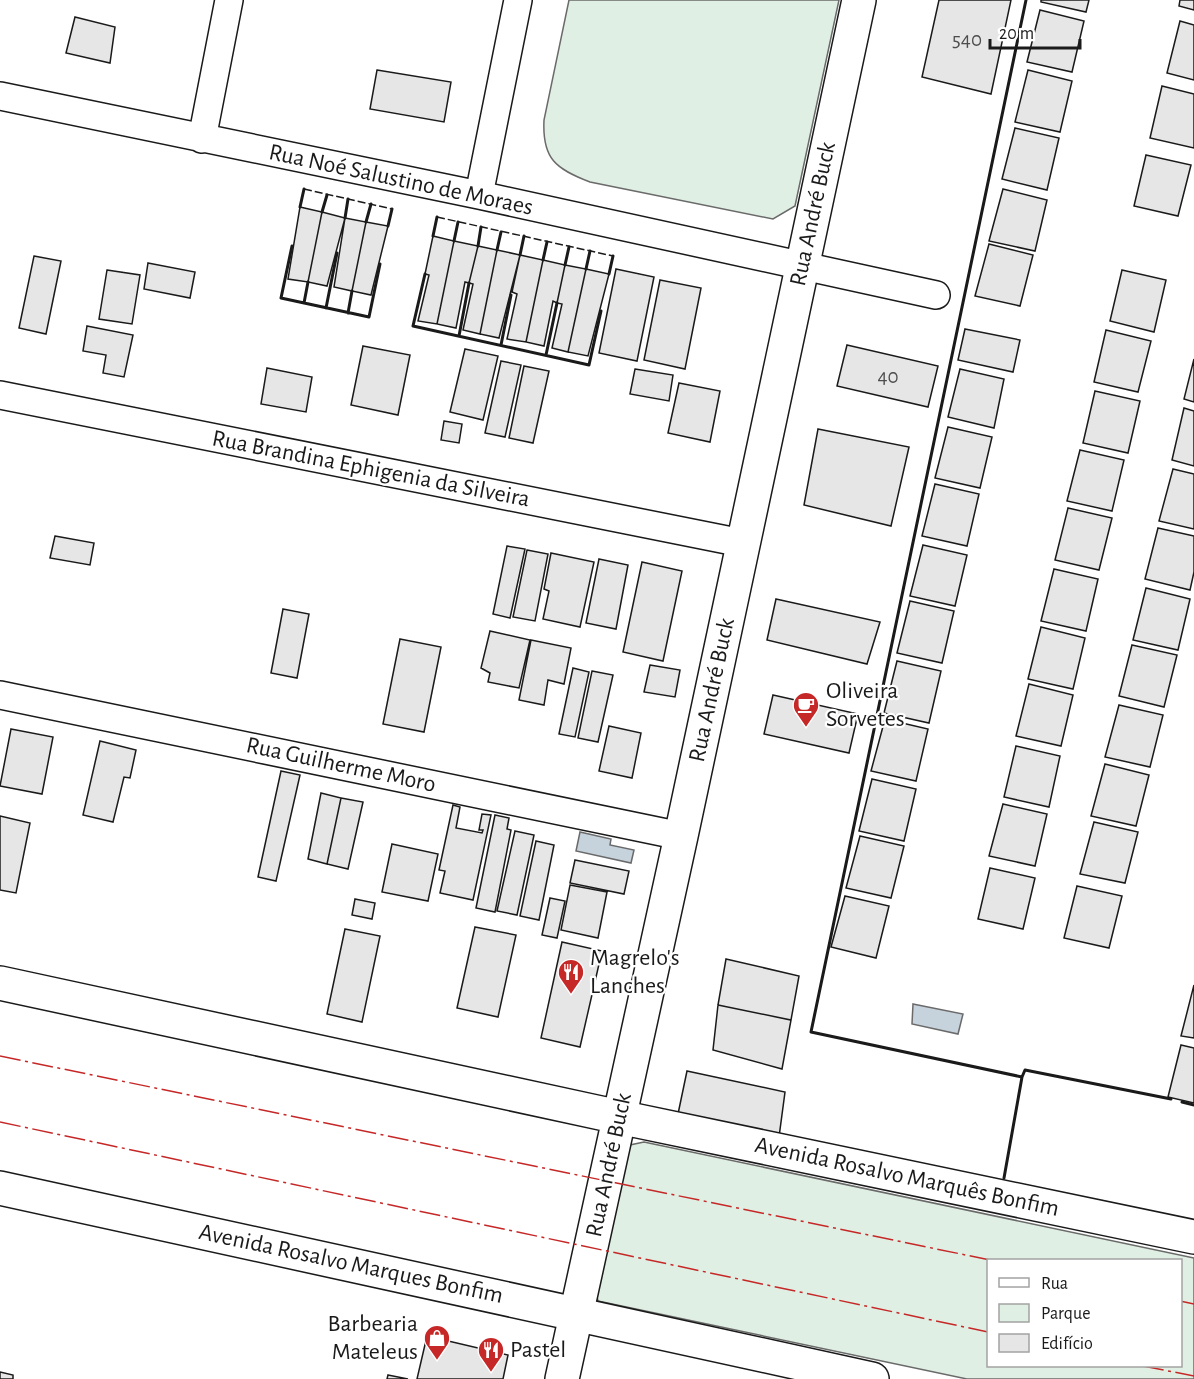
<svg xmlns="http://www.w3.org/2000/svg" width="1194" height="1379" font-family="'Alegreya Sans',sans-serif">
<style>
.green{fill:#e0efe3;stroke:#6a6a6a;stroke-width:1.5;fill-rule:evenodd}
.water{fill:#c6d2dc;stroke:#6a6a6a;stroke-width:1.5}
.building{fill:#e6e6e6;stroke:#1a1a1a;stroke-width:1.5}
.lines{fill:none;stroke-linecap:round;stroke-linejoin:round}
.minor-casing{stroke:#1a1a1a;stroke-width:30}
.tertiary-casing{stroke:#1a1a1a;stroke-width:36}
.minor{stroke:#fff;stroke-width:27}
.tertiary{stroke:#fff;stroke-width:33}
.fence{stroke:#1a1a1a;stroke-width:1.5;stroke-dasharray:8 3;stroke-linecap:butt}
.wall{stroke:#1a1a1a;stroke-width:3}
.power{stroke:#c62828;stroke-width:1.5;stroke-dasharray:21 4.5 3 4.5;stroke-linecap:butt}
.labels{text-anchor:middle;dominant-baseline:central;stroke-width:4.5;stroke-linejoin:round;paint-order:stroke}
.number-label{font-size:21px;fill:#4d4d4d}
.street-label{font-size:24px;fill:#1a1a1a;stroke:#fff}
.poi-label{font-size:24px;fill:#1a1a1a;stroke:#fff;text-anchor:start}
</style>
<rect width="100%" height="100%" fill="#fff"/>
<path class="green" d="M 569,0 L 839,0 L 795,206 L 773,219 L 590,182 C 556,169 542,159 544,120 Z
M 644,1142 L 1194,1258 L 1194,1379 L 967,1379 L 598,1301 L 595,1288 L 630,1145 ZM 988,1260 L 1180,1260 L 1180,1366 L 988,1366 Z"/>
<path class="water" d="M 580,832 L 611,839 L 610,845 L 634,850 L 631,863 L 576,851 Z
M 913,1004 L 963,1014 L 958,1034 L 912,1024 Z"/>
<path class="building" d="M 939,0 L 1011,0 L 991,94 L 922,77 Z
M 1041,0 L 1089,0 L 1086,12 L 1041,2 Z
M 1180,0 L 1194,0 L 1194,10 L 1179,6 Z
M 1040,10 L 1084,21 L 1072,72 L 1027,62 Z
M 75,17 L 115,27 L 110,63 L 66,53 Z
M 1180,21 L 1194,25 L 1194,80 L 1167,73 Z
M 377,70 L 451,82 L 444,122 L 370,109 Z
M 1028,70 L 1072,81 L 1060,132 L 1015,122 Z
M 1162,86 L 1194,94 L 1194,148 L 1150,138 Z
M 1015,128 L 1059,138 L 1047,190 L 1002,179 Z
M 1146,155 L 1191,165 L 1178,216 L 1134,206 Z
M 1003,189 L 1047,200 L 1035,251 L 989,241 Z
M 300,207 L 322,212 L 308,282 L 288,279 Z
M 322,212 L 345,218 L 327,286 L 308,282 Z
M 345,218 L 366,222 L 352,291 L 334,287 Z
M 366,222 L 388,226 L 371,295 L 352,291 Z
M 433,236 L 454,241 L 437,324 L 418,321 L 429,275 L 425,274 Z
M 454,241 L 478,246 L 469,283 L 465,282 L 456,328 L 437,324 Z
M 989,244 L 1033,255 L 1020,306 L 975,296 Z
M 478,246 L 497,250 L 480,334 L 463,330 L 473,284 L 469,283 Z
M 497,250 L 520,255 L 499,338 L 480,334 Z
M 520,255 L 543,260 L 526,342 L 507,339 L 517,294 L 512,292 Z
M 34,256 L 61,261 L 46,334 L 19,328 Z
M 543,260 L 565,265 L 557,303 L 553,301 L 544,346 L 526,342 Z
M 148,263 L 195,272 L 190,298 L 144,289 Z
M 565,265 L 586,269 L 568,352 L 552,348 L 562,304 L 557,303 Z
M 586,269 L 609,274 L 588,356 L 568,352 Z
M 616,269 L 654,277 L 637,361 L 599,353 Z
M 107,270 L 140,275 L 132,324 L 99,319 Z
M 1122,270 L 1166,280 L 1154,332 L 1110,321 Z
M 660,280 L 701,288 L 685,369 L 644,360 Z
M 87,326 L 133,335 L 124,377 L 103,373 L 106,355 L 83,351 Z
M 965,329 L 1020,340 L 1013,372 L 958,360 Z
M 1106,330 L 1151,341 L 1138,392 L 1094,382 Z
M 847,345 L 938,366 L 928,407 L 837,386 Z
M 363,346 L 410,355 L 398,415 L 351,405 Z
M 465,349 L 498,356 L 483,420 L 450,412 Z
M 1194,359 L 1194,402 L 1184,399 Z
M 501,361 L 521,365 L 505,437 L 485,433 Z
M 524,366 L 549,371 L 533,443 L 509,438 Z
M 267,368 L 312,377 L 306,412 L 261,404 Z
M 635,369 L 673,375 L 669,401 L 630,394 Z
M 960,369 L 1004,379 L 994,428 L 948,417 Z
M 679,383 L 720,391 L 710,442 L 668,433 Z
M 1095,391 L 1140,401 L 1128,453 L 1083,443 Z
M 1184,408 L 1194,411 L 1194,466 L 1172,460 Z
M 444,421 L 462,424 L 459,443 L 441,440 Z
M 948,427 L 992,437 L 980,488 L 935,478 Z
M 818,429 L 909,447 L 891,526 L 804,505 Z
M 1080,450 L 1124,460 L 1112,511 L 1067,501 Z
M 1173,469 L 1194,474 L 1194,529 L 1159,521 Z
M 935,484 L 979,494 L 967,546 L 922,536 Z
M 1068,508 L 1112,518 L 1099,570 L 1055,560 Z
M 1158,528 L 1194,536 L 1194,572 L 1190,590 L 1145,579 Z
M 55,536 L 94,543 L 90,565 L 50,558 Z
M 923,545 L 967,555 L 955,606 L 910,596 Z
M 507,546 L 525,549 L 510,618 L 493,614 Z
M 527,550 L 548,554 L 535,621 L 513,617 Z
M 551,553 L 594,562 L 580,627 L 543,619 L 549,591 L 544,589 Z
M 599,559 L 628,565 L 616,629 L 586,623 Z
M 642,562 L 682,571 L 663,661 L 623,652 Z
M 1054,569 L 1098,579 L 1086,631 L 1041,621 Z
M 1146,588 L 1190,599 L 1178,650 L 1133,640 Z
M 776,599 L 880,622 L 867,664 L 767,640 Z
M 910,601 L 954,611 L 942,663 L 897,653 Z
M 283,609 L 309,614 L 297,678 L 271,673 Z
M 1041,627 L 1085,638 L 1073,689 L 1028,679 Z
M 490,631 L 530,640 L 519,688 L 488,682 L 490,673 L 481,668 Z
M 400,639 L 441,647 L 424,732 L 383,724 Z
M 531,640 L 571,648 L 564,684 L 548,680 L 544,705 L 519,700 Z
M 1132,645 L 1177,655 L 1164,707 L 1119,696 Z
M 897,661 L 941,671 L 929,723 L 884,713 Z
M 650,665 L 680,670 L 675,697 L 644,692 Z
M 573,668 L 589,672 L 575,737 L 559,734 Z
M 592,671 L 613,675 L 598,742 L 578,738 Z
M 1029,684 L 1073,695 L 1061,746 L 1016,736 Z
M 773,695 L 858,714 L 849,753 L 764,734 Z
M 1119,705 L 1163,715 L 1150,767 L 1105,757 Z
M 885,719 L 928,729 L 916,781 L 871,771 Z
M 609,726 L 641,733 L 632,778 L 599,771 Z
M 11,729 L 53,737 L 42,794 L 0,786 Z
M 100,741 L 136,750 L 130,778 L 124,777 L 113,822 L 83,815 Z
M 1016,746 L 1060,756 L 1049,807 L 1004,797 Z
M 1105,764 L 1149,775 L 1136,826 L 1091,816 Z
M 281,771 L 300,775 L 276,881 L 258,877 Z
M 872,779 L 916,789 L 904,841 L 859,831 Z
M 321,793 L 341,798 L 327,864 L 308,859 Z
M 341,798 L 363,802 L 348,869 L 327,864 Z
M 1003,804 L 1047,814 L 1035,866 L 989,856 Z
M 453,805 L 460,807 L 456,828 L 482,833 L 483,830 L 479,830 L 482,814 L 491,815 L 473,900 L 440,893 L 445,871 L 439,870 Z
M 495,815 L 509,818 L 507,829 L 511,830 L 495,912 L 476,908 Z
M 0,816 L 30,823 L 16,893 L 0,890 Z
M 1094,822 L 1138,832 L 1125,883 L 1080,874 Z
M 515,831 L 534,835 L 517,915 L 497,911 Z
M 860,836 L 904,846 L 891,898 L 846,888 Z
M 536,841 L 554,845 L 539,920 L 520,916 Z
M 392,844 L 438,854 L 428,901 L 382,892 Z
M 575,860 L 629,871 L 624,894 L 570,883 Z
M 990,868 L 1035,878 L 1023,929 L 978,919 Z
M 570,885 L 607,892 L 598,938 L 561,930 Z
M 1077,886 L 1122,896 L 1109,948 L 1064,938 Z
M 845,896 L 889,906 L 876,958 L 831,947 Z
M 550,898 L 565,901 L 557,938 L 542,935 Z
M 355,899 L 375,903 L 372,919 L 352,915 Z
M 475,927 L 516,935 L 498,1017 L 457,1008 Z
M 345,929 L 380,936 L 362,1022 L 327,1014 Z
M 562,942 L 602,951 L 580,1047 L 541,1038 Z
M 726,959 L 799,976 L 791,1020 L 718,1005 Z
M 1194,985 L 1194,1038 L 1181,1036 Z
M 718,1005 L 791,1020 L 782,1069 L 713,1050 Z
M 1181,1045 L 1194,1048 L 1194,1103 L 1168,1097 Z
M 687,1071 L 785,1092 L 779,1137 L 678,1114 Z
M 427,1336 L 508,1355 L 503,1379 L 417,1379 Z
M 0,1372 L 13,1375 L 13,1379 L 0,1379 Z
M 388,1375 L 408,1379 L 387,1379 Z"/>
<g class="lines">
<g class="minor-casing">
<path id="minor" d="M 0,96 L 479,195 L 936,295
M 202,139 L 229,0
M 479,195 L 518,0
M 0,395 L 742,543
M 0,695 L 681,836"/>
</g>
<g class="tertiary-casing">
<path id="tertiary" d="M 0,983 L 619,1117 L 1194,1237
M 0,1188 L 872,1379
M 562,1379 L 681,836 L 859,0"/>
</g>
<use href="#minor" class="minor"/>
<use href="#tertiary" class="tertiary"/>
<path class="fence" d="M 304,189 L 392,209
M 437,217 L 613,256"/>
<path class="wall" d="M 300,207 L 304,189
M 322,212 L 327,195
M 345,218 L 348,199
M 366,222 L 371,204
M 388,226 L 392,209
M 433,236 L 437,217
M 454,241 L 458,222
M 292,246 L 281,298 L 369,317 L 380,264
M 478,246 L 481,227
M 497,250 L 501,232
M 520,255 L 524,236
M 543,260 L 547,242
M 565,265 L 569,247
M 586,269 L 590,251
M 425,274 L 413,326 L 589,365 L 601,311
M 609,274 L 613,256
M 304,303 L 308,282
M 326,308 L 337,253
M 348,313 L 352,291
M 459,336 L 469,283
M 501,345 L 511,295
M 546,355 L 557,303
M 1022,1077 L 1025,1070 L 1171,1099
M 1182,1102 L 1194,1105
M 1004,1178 L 1022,1077 L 811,1032 L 1026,0"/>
<path class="power" d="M 0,1056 L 990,1260
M 0,1122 L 988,1332
M 1180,1301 L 1194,1304
M 1143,1366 L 1194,1376"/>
</g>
<defs>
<g id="cafe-pin" transform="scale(1.35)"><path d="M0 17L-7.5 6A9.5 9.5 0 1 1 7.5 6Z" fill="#c62828" stroke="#fff"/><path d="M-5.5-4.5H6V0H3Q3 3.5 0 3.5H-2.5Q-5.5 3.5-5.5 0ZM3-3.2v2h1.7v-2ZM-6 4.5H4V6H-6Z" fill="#fff"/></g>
<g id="restaurant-pin" transform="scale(1.35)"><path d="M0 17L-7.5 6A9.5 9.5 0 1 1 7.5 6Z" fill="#c62828" stroke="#fff"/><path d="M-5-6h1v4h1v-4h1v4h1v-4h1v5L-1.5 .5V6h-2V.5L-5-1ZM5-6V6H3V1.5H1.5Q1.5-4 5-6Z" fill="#fff"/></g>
<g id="shop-pin" transform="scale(1.35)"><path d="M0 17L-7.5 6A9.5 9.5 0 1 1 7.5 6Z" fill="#c62828" stroke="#fff"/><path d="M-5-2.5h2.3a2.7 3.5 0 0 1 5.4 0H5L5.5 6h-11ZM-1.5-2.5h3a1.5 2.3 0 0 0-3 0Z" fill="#fff"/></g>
</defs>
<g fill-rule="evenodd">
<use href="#cafe-pin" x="806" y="705"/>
<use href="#restaurant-pin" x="571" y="972"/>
<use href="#shop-pin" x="437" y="1338"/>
<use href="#restaurant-pin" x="491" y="1350"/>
</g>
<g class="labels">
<g class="number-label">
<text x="967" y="39">540</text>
<text x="888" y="376">40</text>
</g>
<g class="street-label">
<text transform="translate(401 180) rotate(12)">Rua Noé Salustino de Moraes</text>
<text transform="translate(813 214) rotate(-78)">Rua André Buck</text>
<text transform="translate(371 469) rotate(11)">Rua Brandina Ephigenia da Silveira</text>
<text transform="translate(712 690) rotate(-78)">Rua André Buck</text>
<text transform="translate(341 765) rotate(12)">Rua Guilherme Moro</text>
<text transform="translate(609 1165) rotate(-78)">Rua André Buck</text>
<text transform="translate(907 1177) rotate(12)">Avenida Rosalvo Marquês Bonfim</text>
<text transform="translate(351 1264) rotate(12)">Avenida Rosalvo Marques Bonfim</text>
</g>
<g class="poi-label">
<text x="826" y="691">Oliveira<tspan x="826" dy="28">Sorvetes</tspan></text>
<text x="590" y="958">Magrelo's<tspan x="590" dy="28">Lanches</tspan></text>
<text x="418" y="1324" text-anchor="end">Barbearia<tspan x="418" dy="28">Mateleus</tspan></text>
<text x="510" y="1350">Pastel</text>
</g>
</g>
<rect x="987" y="1259" width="195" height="108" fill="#ffffff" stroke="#a3a3a3" stroke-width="1.5"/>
<rect x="999" y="1278" width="30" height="9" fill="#ffffff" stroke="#a3a3a3" stroke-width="1.5"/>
<text x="1041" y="1289" font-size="18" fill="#1a1a1a">Rua</text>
<rect x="999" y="1304" width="30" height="18" fill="#e0efe3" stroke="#a3a3a3" stroke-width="1.5"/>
<text x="1041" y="1319" font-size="18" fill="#1a1a1a">Parque</text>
<rect x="999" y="1334" width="30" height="18" fill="#e6e6e6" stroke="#a3a3a3" stroke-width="1.5"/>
<text x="1041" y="1349" font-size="18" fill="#1a1a1a">Edifício</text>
<path d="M990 39v9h90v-9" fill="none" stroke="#1a1a1a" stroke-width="3"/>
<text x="999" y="39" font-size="18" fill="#1a1a1a" stroke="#ffffff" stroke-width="4.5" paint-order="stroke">20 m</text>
</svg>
